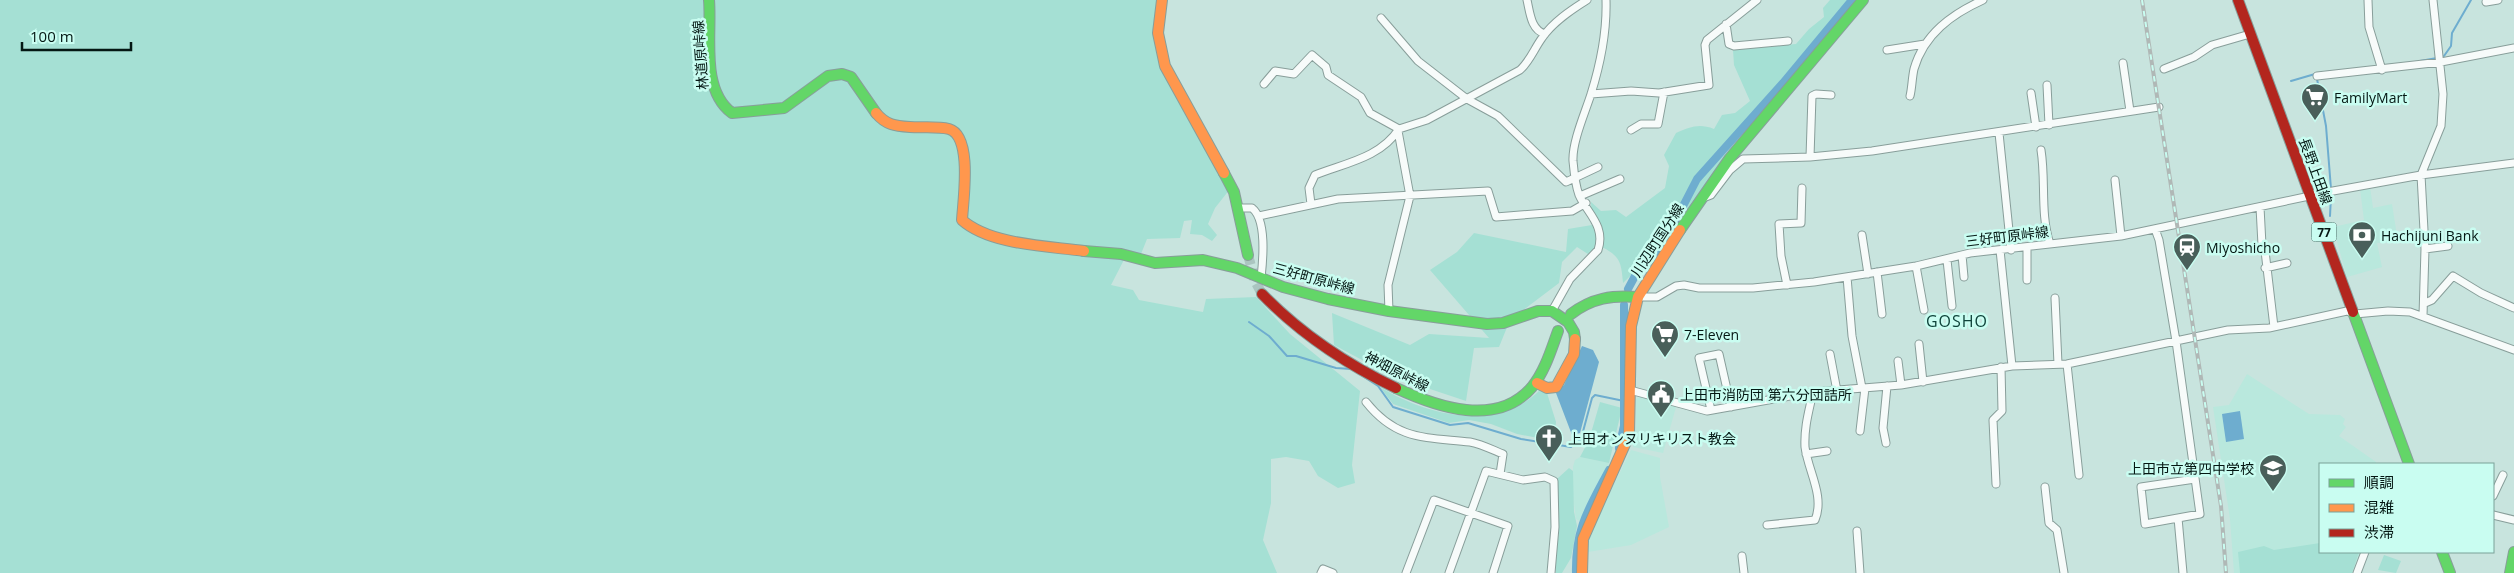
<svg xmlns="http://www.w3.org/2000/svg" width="2514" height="573" font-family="'Open Sans','Noto Sans JP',sans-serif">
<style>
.built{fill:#b9e8dd}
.green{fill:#a5e0d4}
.water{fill:#6eadcf}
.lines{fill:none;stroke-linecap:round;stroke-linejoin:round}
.stream{stroke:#6eadcf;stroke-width:2}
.canal{stroke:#6eadcf;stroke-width:8}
.secondary-tunnel{stroke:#abc5c0;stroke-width:10;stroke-dasharray:10 5;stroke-linecap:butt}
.street-casing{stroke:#889e9a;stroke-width:9}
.fast-casing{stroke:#889e9a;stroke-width:12}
.slow-casing{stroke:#889e9a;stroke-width:12}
.jam-casing{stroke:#889e9a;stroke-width:12}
.street{stroke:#f7fbfa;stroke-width:7}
.fast{stroke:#63d668;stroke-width:10}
.slow{stroke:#ff974d;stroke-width:10}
.jam{stroke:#b3261e;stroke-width:10}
.rail-casing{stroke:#b0b8b6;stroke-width:4}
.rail{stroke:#c9fdf1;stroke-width:2;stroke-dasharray:5.5;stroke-linecap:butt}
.labels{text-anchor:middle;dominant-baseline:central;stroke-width:5;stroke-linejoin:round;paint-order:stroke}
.shield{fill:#c9fdf1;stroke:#3f5c56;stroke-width:1}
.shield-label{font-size:12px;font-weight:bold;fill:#041713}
.street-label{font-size:14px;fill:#041713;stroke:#c9fdf1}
.poi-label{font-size:14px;fill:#041713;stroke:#c9fdf1;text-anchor:start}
.quarter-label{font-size:16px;letter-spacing:1px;fill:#0f433a;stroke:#c9fdf1}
</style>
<rect width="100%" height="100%" fill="#c8e4de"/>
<path class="built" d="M 2370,187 L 2373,208 L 2392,204 L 2398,242 L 2377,243 L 2382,267 L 2347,277 L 2333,227 L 2364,220 L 2360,189 Z
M 2247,374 L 2309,414 L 2340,415 L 2345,419 L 2343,424 L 2346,427 L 2339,436 L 2376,462 L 2376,464 L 2320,464 L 2320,552 L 2362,552 L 2354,573 L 2234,573 L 2230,519 L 2213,407 L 2229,405 Z
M 1641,396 L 1676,407 L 1663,453 L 1633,447 L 1636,426 L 1636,399 Z
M 1631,450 L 1660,458 L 1660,477 L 1669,527 L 1631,545 L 1588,552 L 1590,534 Z
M 1580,457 L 1609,463 L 1580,521 L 1576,519 L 1573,496 L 1573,467 L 1575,460 Z"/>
<path class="green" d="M 0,0 L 1159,0 L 1157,43 L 1230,189 L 1215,208 L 1208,224 L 1217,235 L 1212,241 L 1202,235 L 1190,234 L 1192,220 L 1184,221 L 1180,238 L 1147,239 L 1141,254 L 1128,252 L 1111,285 L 1133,290 L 1139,300 L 1203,312 L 1206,299 L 1256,297 L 1290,334 L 1360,391 L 1352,465 L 1355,483 L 1338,488 L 1318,476 L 1309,461 L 1286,457 L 1271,459 L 1271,503 L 1263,540 L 1277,573 L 0,573 Z
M 1830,0 L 1848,0 L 1803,58 L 1682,226 L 1623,283 C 1621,260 1620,256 1598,245 L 1588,254 L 1577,247 L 1562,262 L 1559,283 L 1510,320 L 1499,347 L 1474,348 L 1466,401 L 1394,377 L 1334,345 L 1332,313 L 1410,345 L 1429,334 L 1489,338 L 1430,270 L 1457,252 L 1474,233 L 1566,252 L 1568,229 L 1592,225 L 1591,202 L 1601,211 L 1616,210 L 1626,217 L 1665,188 L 1669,166 L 1664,155 L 1676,133 C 1690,127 1699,123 1714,129 L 1722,115 L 1735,113 L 1750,101 L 1734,65 L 1733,50 L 1796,44 L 1809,29 L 1824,17 L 1823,8 Z
M 1380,387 C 1426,415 1495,433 1539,391 L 1547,393 L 1556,422 L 1554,441 L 1517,434 L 1491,424 L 1469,420 L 1449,423 L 1393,404 Z
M 1600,402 L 1622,408 L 1609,463 L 1580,457 L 1589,440 Z
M 1569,468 L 1573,471 L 1574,512 L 1577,526 L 1571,558 L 1562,573 L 1556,573 L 1555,558 L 1559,534 L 1557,479 Z
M 2320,543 L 2320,552 L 2359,552 L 2352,573 L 2240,573 L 2238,552 L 2264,546 L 2274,550 Z
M 2384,555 L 2401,561 L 2396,573 L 2378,570 Z"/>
<path class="water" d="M 1582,346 L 1593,350 L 1599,362 L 1580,433 L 1572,435 L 1556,393 L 1564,385 Z
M 2240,411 L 2244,439 L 2226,442 L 2222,414 Z"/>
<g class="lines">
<path class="stream" d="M 2444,56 L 2451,46 L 2452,33 L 2471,0
M 2420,61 L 2437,58
M 2317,79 L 2326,126 L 2331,189
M 2291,81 L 2315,74
M 2330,216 L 2331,196
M 1249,322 L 1269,336 L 1287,356 L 1296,356 L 1336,368 L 1351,369
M 1361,375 L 1378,386 L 1393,407 L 1450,425 L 1468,423 L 1521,439 L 1571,447 L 1581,439 L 1592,398 L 1595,395 L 1624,401"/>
<path class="canal" d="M 1628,289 L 1635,276 L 1665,241 L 1697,179 L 1783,83 L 1852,0
M 1619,448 L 1624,426 L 1624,305
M 1576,573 C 1575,528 1589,508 1609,470"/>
<path class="secondary-tunnel" d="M 1248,255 L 1255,281 L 1262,294"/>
<g class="street-casing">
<path id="street" d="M 1527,0 C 1530,13 1531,30 1545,34
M 2368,0 L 2369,27 L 2382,70
M 2486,2 L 2498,0
M 1381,18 L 1418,61 L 1467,99 L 1498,116 L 1566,182 L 1598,167
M 1726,24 L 1729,44 L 1734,46 L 1788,41
M 1887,50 L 1925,44
M 2123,63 L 2130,111
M 2164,69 L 2194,57 L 2212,45 L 2250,34
M 2317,76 L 2441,62 L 2514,48
M 1264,84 L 1275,71 L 1294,74 L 1312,55 L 1326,67 L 1328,75 L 1361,97 L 1370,113 L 1399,129 L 1427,120 L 1520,70 C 1530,61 1534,49 1542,38 C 1553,22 1571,10 1587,0
M 2047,85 L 2049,125
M 2031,93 L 2036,127
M 1591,94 L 1631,91 L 1659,93 L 1709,85 L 1705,45 L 1707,40 L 1757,0
M 1910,96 C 1912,88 1912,78 1914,69 C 1924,34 1952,14 1983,0
M 1631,130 L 1641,124 L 1658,124 L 1664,92
M 1999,133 L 2011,250
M 2041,150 C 2046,181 2040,214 2050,244
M 1810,157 L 1812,96 L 1816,94 L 1831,95
M 2115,180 L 2121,236
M 1580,196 L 1620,179
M 1703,198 L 1711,195 L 1730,170 L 1743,159 L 1810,157 L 1872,151 L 2159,107
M 1311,204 L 1309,188 L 1315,175 C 1345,163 1380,158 1399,129
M 2260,207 L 2262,245 L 2265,251 L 2274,327
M 1239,208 L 1252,208 C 1267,220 1263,260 1261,278
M 1259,216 L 1338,199 L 1488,191 L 1496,217 L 1572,211 L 1586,203
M 2155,229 L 2159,240 L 2176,341 L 2200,514 L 2145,524 L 2141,487 L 2195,479
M 1862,235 L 1868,274
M 2027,248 L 2027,280
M 2425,249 L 2448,246
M 2000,250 L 2012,366
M 1962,255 L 1964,277
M 1947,260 L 1952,306
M 1916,266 L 1924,310
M 2265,268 L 2287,263
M 1877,272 L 1882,314
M 1847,277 L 1852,336 L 1862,388
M 1787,285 L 1781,256 L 1779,224 L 1801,223 L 1802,188
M 1638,297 L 1657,297 L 1676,286 L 1684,285 L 1699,288 L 1753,288 L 1814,282 L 1916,266 L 1970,253 L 2121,236 L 2333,191 L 2421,175 L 2514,163
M 2055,298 L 2058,364
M 2425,303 L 2432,300 L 2453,276 L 2481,293 L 2514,308
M 1389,311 L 1388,285 L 1410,196 L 1398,131
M 1552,311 L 1570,279 L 1598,250 C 1606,226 1587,213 1579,195 C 1575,184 1574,172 1573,161 C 1572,142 1585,113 1591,94 C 1601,62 1607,33 1606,0
M 2423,316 L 2425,249 L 2421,175 L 2441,126 L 2443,94 L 2433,0
M 1919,344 L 1923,382
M 1830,354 L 1837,391
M 1898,361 L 1901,385
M 2067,364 L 2079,475
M 1630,390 L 1707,411 L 1813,392 L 1901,385 L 2012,366 L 2067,364 L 2228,330 L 2269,328 L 2347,311 L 2355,314 L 2388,311 L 2410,312 L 2514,350
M 1366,402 C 1397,441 1426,437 1470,442 C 1481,444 1493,450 1503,454 L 1500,474
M 1711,410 L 1699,358 L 1719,354 L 1731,407
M 1860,431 L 1865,388
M 1886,443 L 1883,428 L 1887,386
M 1806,454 L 1827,451
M 1996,484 L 1993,420 L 2002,411 L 2001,367
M 2045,487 L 2049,523 L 2057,530 L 2064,573
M 2493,496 L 2503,475
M 2493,515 L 2514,520
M 2178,518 L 2183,573
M 1767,525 L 1815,520 C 1825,496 1808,471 1805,447 C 1804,427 1809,411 1813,392
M 1857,531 L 1860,573
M 1742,556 L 1744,573
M 1321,573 L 1323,569 L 1333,573
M 1406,573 L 1434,500 L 1508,526 L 1493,573
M 1449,573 L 1486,471 L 1523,480 L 1545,477 L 1554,481 L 1555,527 L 1551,573
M 2357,573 L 2365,552"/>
</g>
<g class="fast-casing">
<path id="fast" d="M 709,0 C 712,35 700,89 732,113 L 784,108 L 828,76 L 842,74 L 851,77 L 876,113
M 1224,173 L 1234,192 L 1248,255
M 1680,230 L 1730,158 L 1863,0
M 1084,251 L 1121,254 L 1155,263 L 1203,260 L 1237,268 L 1283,287 L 1328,299 L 1389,311 L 1487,324 L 1503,323 L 1538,311 L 1552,311 L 1568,322 L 1574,332 L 1575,339
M 2353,312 L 2409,464
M 1571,314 C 1592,298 1612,295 1638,297
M 1396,388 C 1437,407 1497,428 1532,387 C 1545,371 1551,350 1558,331
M 2442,552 L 2450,573
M 2510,573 L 2514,552"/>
</g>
<g class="slow-casing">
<path id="slow" d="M 1162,0 L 1158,33 L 1165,66 L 1224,173
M 876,113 C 886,125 895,126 910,127 C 922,128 937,126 949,129 C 973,136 963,201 962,220 C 990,245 1048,246 1084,251
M 1537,383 L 1547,388 L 1556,387 L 1574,354 L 1575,339
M 1582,573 L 1583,539 L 1629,435 L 1631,326 L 1638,297 L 1680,230"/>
</g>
<g class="jam-casing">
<path id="jam" d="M 2238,0 L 2353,312
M 1262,294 C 1301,334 1346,364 1396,388"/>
</g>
<use href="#street" class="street"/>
<use href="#fast" class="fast"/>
<use href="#slow" class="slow"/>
<use href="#jam" class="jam"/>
<g class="rail-casing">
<path id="rail" d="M 2142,0 L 2221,506 L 2226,573"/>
</g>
<use href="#rail" class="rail"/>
</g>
<defs>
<g id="supermarket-pin" transform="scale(1.4375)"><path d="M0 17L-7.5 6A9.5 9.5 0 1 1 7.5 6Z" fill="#495f5a" stroke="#c9fdf1"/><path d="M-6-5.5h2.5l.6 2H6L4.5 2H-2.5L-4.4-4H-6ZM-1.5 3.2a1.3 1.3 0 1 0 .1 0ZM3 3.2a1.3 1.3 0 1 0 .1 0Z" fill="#fff"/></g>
<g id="bank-pin" transform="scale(1.4375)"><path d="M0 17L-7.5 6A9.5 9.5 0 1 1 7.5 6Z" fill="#495f5a" stroke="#c9fdf1"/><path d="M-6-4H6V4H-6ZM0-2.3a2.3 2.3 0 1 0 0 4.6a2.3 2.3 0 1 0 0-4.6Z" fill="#fff"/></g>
<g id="station-pin" transform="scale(1.4375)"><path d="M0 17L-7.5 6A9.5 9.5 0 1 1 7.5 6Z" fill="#495f5a" stroke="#c9fdf1"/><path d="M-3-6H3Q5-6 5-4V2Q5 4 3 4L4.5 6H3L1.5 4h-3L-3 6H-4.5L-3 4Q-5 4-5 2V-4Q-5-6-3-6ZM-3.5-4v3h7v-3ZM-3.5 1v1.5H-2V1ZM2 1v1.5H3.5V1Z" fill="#fff"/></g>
<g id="civic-pin" transform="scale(1.4375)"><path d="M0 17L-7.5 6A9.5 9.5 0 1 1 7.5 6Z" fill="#495f5a" stroke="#c9fdf1"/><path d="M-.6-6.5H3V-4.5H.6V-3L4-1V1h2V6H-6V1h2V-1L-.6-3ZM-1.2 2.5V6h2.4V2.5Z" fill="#fff"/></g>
<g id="church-pin" transform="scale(1.4375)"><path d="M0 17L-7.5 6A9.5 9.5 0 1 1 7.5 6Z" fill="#495f5a" stroke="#c9fdf1"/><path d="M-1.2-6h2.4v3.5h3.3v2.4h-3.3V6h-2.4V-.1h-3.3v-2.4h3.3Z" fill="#fff"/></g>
<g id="school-pin" transform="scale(1.4375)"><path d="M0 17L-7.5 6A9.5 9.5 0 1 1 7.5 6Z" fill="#495f5a" stroke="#c9fdf1"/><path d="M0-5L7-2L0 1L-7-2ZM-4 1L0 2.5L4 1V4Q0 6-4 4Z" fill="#fff"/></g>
</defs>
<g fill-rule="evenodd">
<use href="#supermarket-pin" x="2315" y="97"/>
<use href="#bank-pin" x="2362" y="235"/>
<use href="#station-pin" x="2187" y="247"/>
<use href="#supermarket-pin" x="1665" y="334"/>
<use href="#civic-pin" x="1661" y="394"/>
<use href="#church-pin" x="1549" y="438"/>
<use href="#school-pin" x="2273" y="468"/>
</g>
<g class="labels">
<rect class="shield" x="2311.5" y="222.5" width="25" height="19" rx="4"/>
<g class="shield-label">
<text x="2324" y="232">77</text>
</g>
<g class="street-label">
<text transform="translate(700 55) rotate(-94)">林道原峠線</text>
<text transform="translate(2316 171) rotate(70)">長野上田線</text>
<text transform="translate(2007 236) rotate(-7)">三好町原峠線</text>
<text transform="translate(1657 240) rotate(-57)">川辺町国分線</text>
<text transform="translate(1314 278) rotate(15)">三好町原峠線</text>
<text transform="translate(1397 371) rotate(27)">神畑原峠線</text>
</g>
<g class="poi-label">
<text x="2334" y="97">FamilyMart</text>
<text x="2381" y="235">Hachijuni Bank</text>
<text x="2206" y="247">Miyoshicho</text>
<text x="1684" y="334">7-Eleven</text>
<text x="1680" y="394">上田市消防団 第六分団詰所</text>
<text x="1568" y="438">上田オンヌリキリスト教会</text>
<text x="2254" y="468" text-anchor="end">上田市立第四中学校</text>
</g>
<g class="quarter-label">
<text x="1957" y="321">GOSHO</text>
</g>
</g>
<rect x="2319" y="463" width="175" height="90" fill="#c9fdf1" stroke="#7aa198"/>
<rect x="2329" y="479" width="25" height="8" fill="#63d668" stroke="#7aa198"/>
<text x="2364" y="488" font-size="15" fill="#041713">順調</text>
<rect x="2329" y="504" width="25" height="8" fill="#ff974d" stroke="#7aa198"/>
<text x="2364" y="513" font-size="15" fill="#041713">混雑</text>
<rect x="2329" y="529" width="25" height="8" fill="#b3261e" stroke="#7aa198"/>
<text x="2364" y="538" font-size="15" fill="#041713">渋滞</text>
<path d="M22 42v8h109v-8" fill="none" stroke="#041713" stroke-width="2.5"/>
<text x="30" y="42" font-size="15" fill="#041713" stroke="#c9fdf1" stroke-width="4" paint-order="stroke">100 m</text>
</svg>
